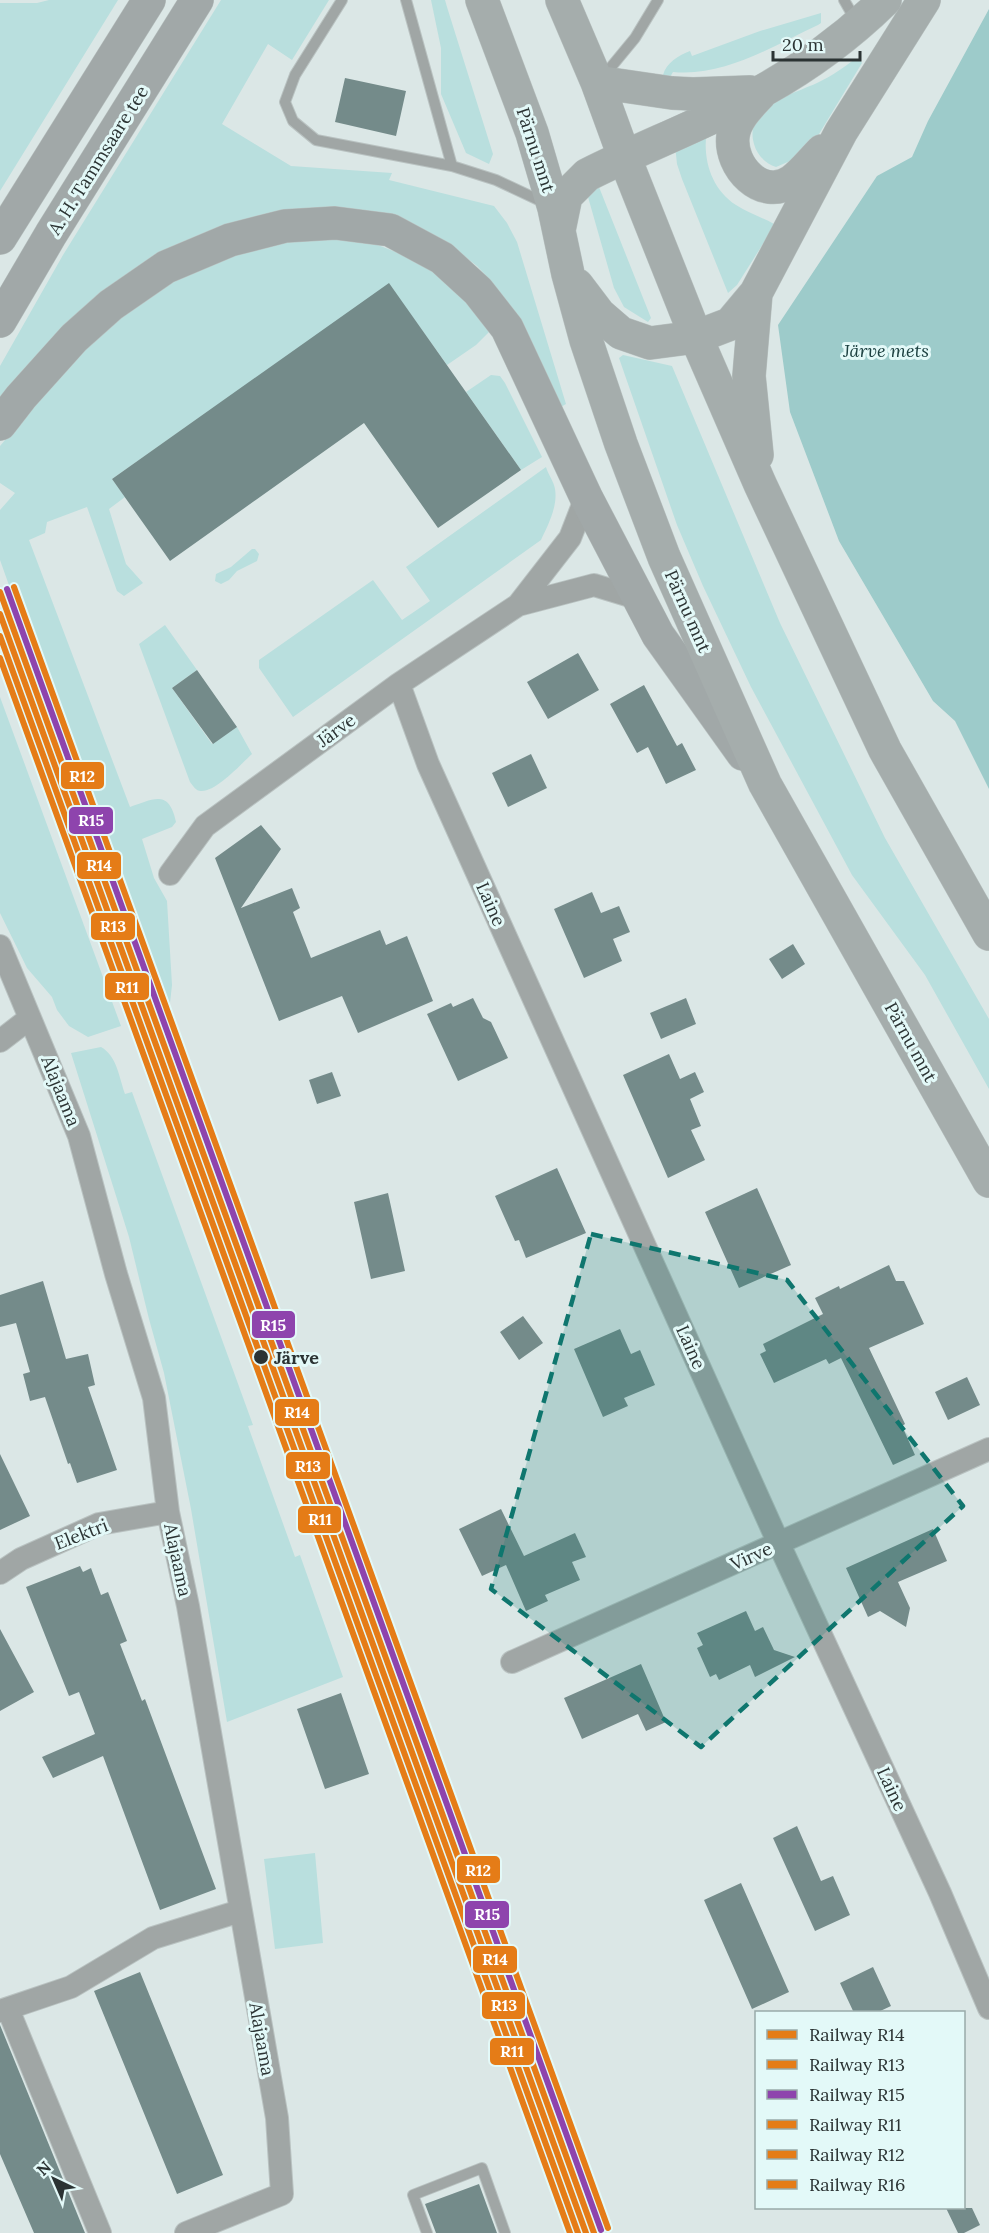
<svg xmlns="http://www.w3.org/2000/svg" width="989" height="2233" font-family="Lora,serif">
<style>
.green{fill:#b9dfde}
.forest{fill:#9dcbca}
.building{fill:#748b8a}
.lines{fill:none;stroke-linecap:round;stroke-linejoin:round}
.lane-casing{stroke:#b9c2c1;stroke-width:12}
.street-casing{stroke:#b9c2c1;stroke-width:24}
.primary-casing{stroke:#b9c2c1;stroke-width:34}
.highway-casing{stroke:#b9c2c1;stroke-width:34}
.lane{stroke:#a0a6a5;stroke-width:10}
.street{stroke:#a0a6a5;stroke-width:22}
.primary{stroke:#a1a8a8;stroke-width:33}
.highway{stroke:#a5adac;stroke-width:33}
.rail-1-casing{stroke:#e3f9f8;stroke-width:10}
.rail-2-casing{stroke:#e3f9f8;stroke-width:10}
.rail-3-casing{stroke:#e3f9f8;stroke-width:10}
.rail-4-casing{stroke:#e3f9f8;stroke-width:10}
.rail-5-casing{stroke:#e3f9f8;stroke-width:10}
.rail-6-casing{stroke:#e3f9f8;stroke-width:10}
.rail-1{stroke:#e57c17;stroke-width:6}
.rail-2{stroke:#e57c17;stroke-width:6}
.rail-3{stroke:#8e44ad;stroke-width:6}
.rail-4{stroke:#e57c17;stroke-width:6}
.rail-5{stroke:#e57c17;stroke-width:6}
.rail-6{stroke:#e57c17;stroke-width:6}
.marked{fill:#0f766e;fill-opacity:0.2;stroke:#0f766e;stroke-width:4.5;stroke-dasharray:12 8;stroke-linejoin:round}
.stop-dot{fill:#2b3333;stroke:#e3f9f8;stroke-width:2}
.labels{text-anchor:middle;dominant-baseline:central;stroke-width:6;stroke-linejoin:round;paint-order:stroke}
.street-label{font-size:18px;fill:#2b3333;stroke:#e3f9f8}
.park-label{font-size:18px;font-style:italic;fill:#1c4040;stroke:#e3f9f8}
.stop-label{font-size:18px;font-weight:bold;fill:#2b3333;stroke:#e3f9f8;text-anchor:start}
.line-badge{stroke:#e3f9f8;stroke-width:2}
.badge-label{font-size:16px;text-anchor:middle;font-weight:bold;fill:#fff}
</style>
<rect width="100%" height="100%" fill="#dbe7e6"/>
<path class="green" d="M 49,0 L 118,0 L 0,191 L 0,3 L 37,3 Z
M 221,0 L 329,0 L 292,60 L 268,44 L 222,124 L 291,166 L 392,173 L 389,180 L 494,206 L 507,223 L 517,242 L 566,404 L 559,408 L 504,301 L 491,281 L 477,266 L 451,246 L 283,210 L 223,225 L 178,244 L 130,272 L 88,305 L 0,406 L 0,366 L 63,255 Z
M 431,0 L 445,0 L 447,7 L 493,154 L 489,164 L 466,153 L 441,94 L 441,48 Z
M 821,13 L 821,23 L 818,25 C 773,46 725,77 673,72 L 670,77 L 663,75 C 666,63 679,55 690,51 L 692,56 L 760,31 Z
M 855,59 L 861,61 L 862,63 L 816,139 L 811,138 L 790,161 L 776,167 C 765,163 757,155 754,144 C 743,105 795,94 819,82 C 832,76 844,67 855,59 Z
M 707,130 C 702,158 711,189 736,205 C 748,213 762,217 774,224 L 773,228 L 737,285 L 728,293 L 682,179 L 677,164 L 675,145 Z
M 597,182 L 651,318 L 648,322 L 624,307 L 614,288 L 588,197 Z
M 321,237 L 373,243 L 416,260 L 449,283 L 478,310 L 490,331 L 476,345 L 447,365 L 389,284 L 112,479 L 125,497 L 109,509 L 126,564 L 143,583 L 124,596 L 117,591 L 87,507 L 47,522 L 45,533 L 29,540 L 130,807 C 152,800 169,788 176,822 L 172,827 L 142,839 L 154,878 L 167,901 L 172,985 L 170,1003 L 161,1012 L 0,560 L 0,510 L 15,493 L 0,483 L 0,446 L 88,343 L 149,294 L 228,253 L 281,241 Z
M 623,355 L 672,366 L 780,623 L 885,838 L 989,1019 L 989,1089 L 925,975 L 852,875 L 751,687 L 703,586 L 677,525 L 619,358 Z
M 491,375 L 500,376 L 505,383 L 542,457 L 521,470 L 466,392 Z
M 546,467 C 548,474 554,482 555,489 C 558,506 548,525 541,540 L 293,717 L 259,668 L 259,660 L 373,580 L 402,620 L 430,601 L 406,567 Z
M 252,549 L 255,549 L 259,554 L 257,561 L 237,571 L 229,580 L 221,584 L 215,581 L 216,574 L 231,567 Z
M 165,625 L 197,670 L 172,688 L 212,744 L 237,727 L 252,754 C 241,764 216,792 201,791 C 196,791 193,786 190,782 L 139,644 Z
M 0,697 L 121,1026 L 88,1037 L 69,1026 L 57,1010 L 52,997 L 27,968 L 0,913 Z
M 101,1047 C 117,1056 119,1077 125,1094 L 132,1092 L 253,1425 L 248,1426 L 295,1557 L 300,1555 L 343,1677 L 227,1722 L 191,1509 L 164,1373 L 149,1319 L 129,1237 L 71,1053 Z
M 315,1853 L 323,1943 L 275,1949 L 264,1859 Z"/>
<path class="forest" d="M 989,9 L 989,789 L 955,721 L 933,701 L 839,541 L 790,412 L 778,325 L 877,176 L 912,157 L 928,121 Z"/>
<path class="building" d="M 345,78 L 406,91 L 396,136 L 335,122 Z
M 389,283 L 521,470 L 438,528 L 364,423 L 170,561 L 112,479 Z
M 578,653 L 599,690 L 548,719 L 527,682 Z
M 197,670 L 237,727 L 213,744 L 172,688 Z
M 644,685 L 677,746 L 682,743 L 696,770 L 666,784 L 648,747 L 637,753 L 610,704 Z
M 531,754 L 547,788 L 508,807 L 492,773 Z
M 261,825 L 281,849 L 241,908 L 292,888 L 300,908 L 293,912 L 311,958 L 380,930 L 386,945 L 407,936 L 433,1001 L 358,1033 L 342,996 L 279,1021 L 215,858 Z
M 592,892 L 601,913 L 619,906 L 630,932 L 613,939 L 622,961 L 584,978 L 554,909 Z
M 793,944 L 805,964 L 782,979 L 769,959 Z
M 473,998 L 483,1018 L 491,1022 L 508,1058 L 458,1081 L 427,1014 L 451,1003 L 453,1007 Z
M 686,998 L 696,1024 L 661,1039 L 650,1013 Z
M 669,1054 L 680,1079 L 695,1072 L 704,1092 L 690,1099 L 701,1126 L 691,1130 L 705,1160 L 668,1178 L 623,1075 Z
M 332,1072 L 341,1096 L 317,1104 L 309,1080 Z
M 557,1168 L 586,1233 L 526,1258 L 519,1240 L 515,1241 L 495,1196 Z
M 757,1188 L 791,1265 L 739,1288 L 705,1212 Z
M 388,1193 L 405,1271 L 371,1279 L 354,1202 Z
M 889,1265 L 896,1281 L 904,1281 L 924,1324 L 869,1348 L 905,1424 L 902,1426 L 915,1455 L 893,1465 L 841,1358 L 829,1364 L 826,1359 L 774,1383 L 760,1354 L 766,1351 L 763,1344 L 823,1314 L 815,1298 L 839,1286 L 840,1289 Z
M 43,1281 L 66,1359 L 88,1354 L 95,1385 L 88,1387 L 117,1470 L 77,1483 L 70,1463 L 68,1464 L 45,1397 L 30,1401 L 23,1374 L 30,1372 L 16,1323 L 0,1327 L 0,1295 Z
M 523,1316 L 543,1343 L 519,1360 L 500,1332 Z
M 620,1329 L 631,1354 L 640,1350 L 655,1385 L 624,1398 L 628,1406 L 603,1417 L 574,1349 Z
M 967,1377 L 980,1405 L 948,1420 L 935,1392 Z
M 0,1454 L 30,1516 L 0,1530 Z
M 501,1509 L 524,1556 L 575,1533 L 586,1557 L 572,1562 L 580,1580 L 545,1595 L 548,1601 L 526,1611 L 506,1565 L 482,1576 L 459,1529 Z
M 933,1529 L 947,1561 L 898,1582 L 910,1608 L 906,1627 L 880,1611 L 868,1617 L 846,1568 Z
M 80,1566 L 83,1572 L 91,1568 L 101,1595 L 108,1592 L 127,1641 L 120,1644 L 142,1701 L 145,1699 L 216,1889 L 160,1910 L 103,1756 L 53,1778 L 42,1757 L 95,1734 L 79,1692 L 69,1696 L 26,1587 Z
M 746,1611 L 755,1631 L 763,1627 L 774,1650 L 795,1657 L 755,1677 L 750,1665 L 719,1680 L 716,1674 L 710,1677 L 697,1648 L 703,1645 L 697,1633 Z
M 0,1629 L 34,1692 L 0,1711 Z
M 641,1664 L 666,1722 L 646,1731 L 638,1714 L 582,1739 L 564,1698 Z
M 341,1693 L 369,1774 L 325,1789 L 297,1709 Z
M 797,1826 L 821,1881 L 833,1876 L 850,1915 L 815,1931 L 773,1838 Z
M 741,1883 L 789,1992 L 752,2009 L 704,1900 Z
M 873,1967 L 891,2006 L 876,2013 L 854,2013 L 840,1983 Z
M 140,1972 L 223,2175 L 177,2194 L 94,1991 Z
M 0,2025 L 85,2233 L 34,2233 L 0,2154 Z
M 479,2184 L 497,2233 L 436,2233 L 425,2204 Z
M 946,2208 L 972,2208 L 980,2225 L 964,2233 L 958,2233 Z"/>
<g class="lines">
<g class="lane-casing">
<path id="lane" d="M 342,0 L 295,75 L 285,102 L 293,121 L 316,140 L 452,166
M 406,0 L 452,166 L 496,180 L 545,203
M 844,0 L 856,21
M 602,78 L 635,38 L 658,0
M 427,2233 L 413,2195 L 482,2168 L 505,2233"/>
</g>
<g class="street-casing">
<path id="street" d="M 518,605 L 594,585 L 640,599
M 399,684 L 428,764 L 779,1544 L 940,1893 L 989,2008
M 170,874 L 205,826 L 399,684 L 518,605 L 570,538 L 586,497
M 0,946 L 79,1136 L 116,1274 L 154,1398 L 168,1512 L 188,1606 L 277,2118 L 282,2194 L 186,2233
M 0,1041 L 30,1018
M 0,1573 L 21,1559 L 99,1524 L 168,1512
M 512,1662 L 989,1449
M 8,2009 L 100,2233
M 0,2011 L 71,1987 L 153,1938 L 240,1911"/>
</g>
<g class="primary-casing">
<path id="primary" d="M 0,238 L 149,0
M 0,321 L 51,234 L 197,0
M 0,424 L 21,397 L 74,338 L 111,305 L 166,267 L 230,240 L 285,226 L 335,223 L 390,230 L 442,258 L 478,291 L 507,328 L 586,497 L 658,635 L 743,754"/>
</g>
<g class="highway-casing">
<path id="highway" d="M 482,0 L 532,133 L 554,208 L 568,274 L 586,340 L 621,444 L 664,557 L 765,784 L 989,1181
M 562,0 L 597,82 L 624,156 L 696,337 L 760,484 L 885,750 L 989,934
M 597,82 L 672,93 L 693,94 L 750,92
M 760,94 C 749,106 735,119 733,136 C 729,166 762,202 792,181 C 803,173 812,161 822,151
M 559,230 L 566,196 L 587,175 C 646,145 708,123 764,90 C 809,65 848,36 885,0
M 577,285 L 599,314 L 621,333 L 650,343 L 696,337 L 730,324 L 756,293 L 841,132 L 924,0
M 756,293 L 749,376 L 757,455"/>
</g>
<use href="#lane" class="lane"/>
<use href="#street" class="street"/>
<use href="#primary" class="primary"/>
<use href="#highway" class="highway"/>
<g class="rail-1-casing">
<path id="rail-1" d="M 0,592 L 594,2233"/>
</g>
<g class="rail-2-casing">
<path id="rail-2" d="M 0,614 L 586,2233"/>
</g>
<g class="rail-3-casing">
<path id="rail-3" d="M 7,589 L 601,2230"/>
</g>
<g class="rail-4-casing">
<path id="rail-4" d="M 0,636 L 578,2233"/>
</g>
<g class="rail-5-casing">
<path id="rail-5" d="M 14,587 L 608,2228"/>
</g>
<g class="rail-6-casing">
<path id="rail-6" d="M 0,658 L 570,2233"/>
</g>
<use href="#rail-1" class="rail-1"/>
<use href="#rail-2" class="rail-2"/>
<use href="#rail-3" class="rail-3"/>
<use href="#rail-4" class="rail-4"/>
<use href="#rail-5" class="rail-5"/>
<use href="#rail-6" class="rail-6"/>
</g>
<path class="marked" d="M 591,1234 L 787,1280 L 963,1506 L 701,1747 L 491,1589 Z"/>
<circle class="stop-dot" cx="261" cy="1357" r="8"/>
<g class="labels">
<g class="street-label">
<text transform="translate(536 150) rotate(72)">Pärnu mnt</text>
<text transform="translate(98 160) rotate(-58)">A. H. Tammsaare tee</text>
<text transform="translate(688 611) rotate(66)">Pärnu mnt</text>
<text transform="translate(336 730) rotate(-36)">Järve</text>
<text transform="translate(491 904) rotate(66)">Laine</text>
<text transform="translate(911 1042) rotate(61)">Pärnu mnt</text>
<text transform="translate(61 1091) rotate(68)">Alajaama</text>
<text transform="translate(691 1347) rotate(66)">Laine</text>
<text transform="translate(81 1534) rotate(-21)">Elektri</text>
<text transform="translate(751 1556) rotate(-24)">Virve</text>
<text transform="translate(178 1560) rotate(78)">Alajaama</text>
<text transform="translate(892 1789) rotate(65)">Laine</text>
<text transform="translate(262 2039) rotate(80)">Alajaama</text>
</g>
<g class="park-label">
<text x="886" y="350">Järve mets</text>
</g>
<g class="stop-label">
<text x="274" y="1357">Järve</text>
</g>
</g>
<g class="line-badge">
<rect x="60" y="761" width="45" height="29" rx="6" fill="#e57c17"/>
<rect x="68" y="806" width="46" height="29" rx="6" fill="#8e44ad"/>
<rect x="76" y="851" width="46" height="29" rx="6" fill="#e57c17"/>
<rect x="90" y="912" width="46" height="29" rx="6" fill="#e57c17"/>
<rect x="104" y="972" width="46" height="29" rx="6" fill="#e57c17"/>
<rect x="251" y="1310" width="45" height="29" rx="6" fill="#8e44ad"/>
<rect x="274" y="1398" width="46" height="29" rx="6" fill="#e57c17"/>
<rect x="285" y="1451" width="46" height="29" rx="6" fill="#e57c17"/>
<rect x="297" y="1505" width="45" height="29" rx="6" fill="#e57c17"/>
<rect x="456" y="1855" width="45" height="29" rx="6" fill="#e57c17"/>
<rect x="464" y="1900" width="46" height="29" rx="6" fill="#8e44ad"/>
<rect x="472" y="1945" width="46" height="29" rx="6" fill="#e57c17"/>
<rect x="481" y="1991" width="45" height="29" rx="6" fill="#e57c17"/>
<rect x="489" y="2037" width="46" height="29" rx="6" fill="#e57c17"/>
</g>
<g class="badge-label">
<text x="82" y="782">R12</text>
<text x="91" y="826">R15</text>
<text x="99" y="871">R14</text>
<text x="113" y="932">R13</text>
<text x="127" y="993">R11</text>
<text x="273" y="1331">R15</text>
<text x="297" y="1418">R14</text>
<text x="308" y="1472">R13</text>
<text x="320" y="1525">R11</text>
<text x="478" y="1876">R12</text>
<text x="487" y="1920">R15</text>
<text x="495" y="1965">R14</text>
<text x="504" y="2011">R13</text>
<text x="512" y="2057">R11</text>
</g>
<rect x="755" y="2011" width="210" height="198" fill="#e3f9f8" stroke="#99aaa9" stroke-width="1.5"/>
<rect x="767" y="2030" width="30" height="9" fill="#e57c17" stroke="#99aaa9" stroke-width="1.5"/>
<text x="809" y="2041" font-size="18" fill="#2b3333">Railway R14</text>
<rect x="767" y="2060" width="30" height="9" fill="#e57c17" stroke="#99aaa9" stroke-width="1.5"/>
<text x="809" y="2071" font-size="18" fill="#2b3333">Railway R13</text>
<rect x="767" y="2090" width="30" height="9" fill="#8e44ad" stroke="#99aaa9" stroke-width="1.5"/>
<text x="809" y="2101" font-size="18" fill="#2b3333">Railway R15</text>
<rect x="767" y="2120" width="30" height="9" fill="#e57c17" stroke="#99aaa9" stroke-width="1.5"/>
<text x="809" y="2131" font-size="18" fill="#2b3333">Railway R11</text>
<rect x="767" y="2150" width="30" height="9" fill="#e57c17" stroke="#99aaa9" stroke-width="1.5"/>
<text x="809" y="2161" font-size="18" fill="#2b3333">Railway R12</text>
<rect x="767" y="2180" width="30" height="9" fill="#e57c17" stroke="#99aaa9" stroke-width="1.5"/>
<text x="809" y="2191" font-size="18" fill="#2b3333">Railway R16</text>
<g transform="translate(54 2179) rotate(316)" stroke="#e3f9f8" stroke-width="4.5" paint-order="stroke">
<path d="M0-4.5L10 22L0 15L-10 22Z" fill="#2b3333"/>
<text y="-9" font-size="16" font-weight="bold" text-anchor="middle" fill="#2b3333">N</text>
</g>
<path d="M773 51v9h87v-9" fill="none" stroke="#2b3333" stroke-width="3"/>
<text x="782" y="51" font-size="18" fill="#2b3333" stroke="#e3f9f8" stroke-width="4.5" paint-order="stroke">20 m</text>
</svg>
